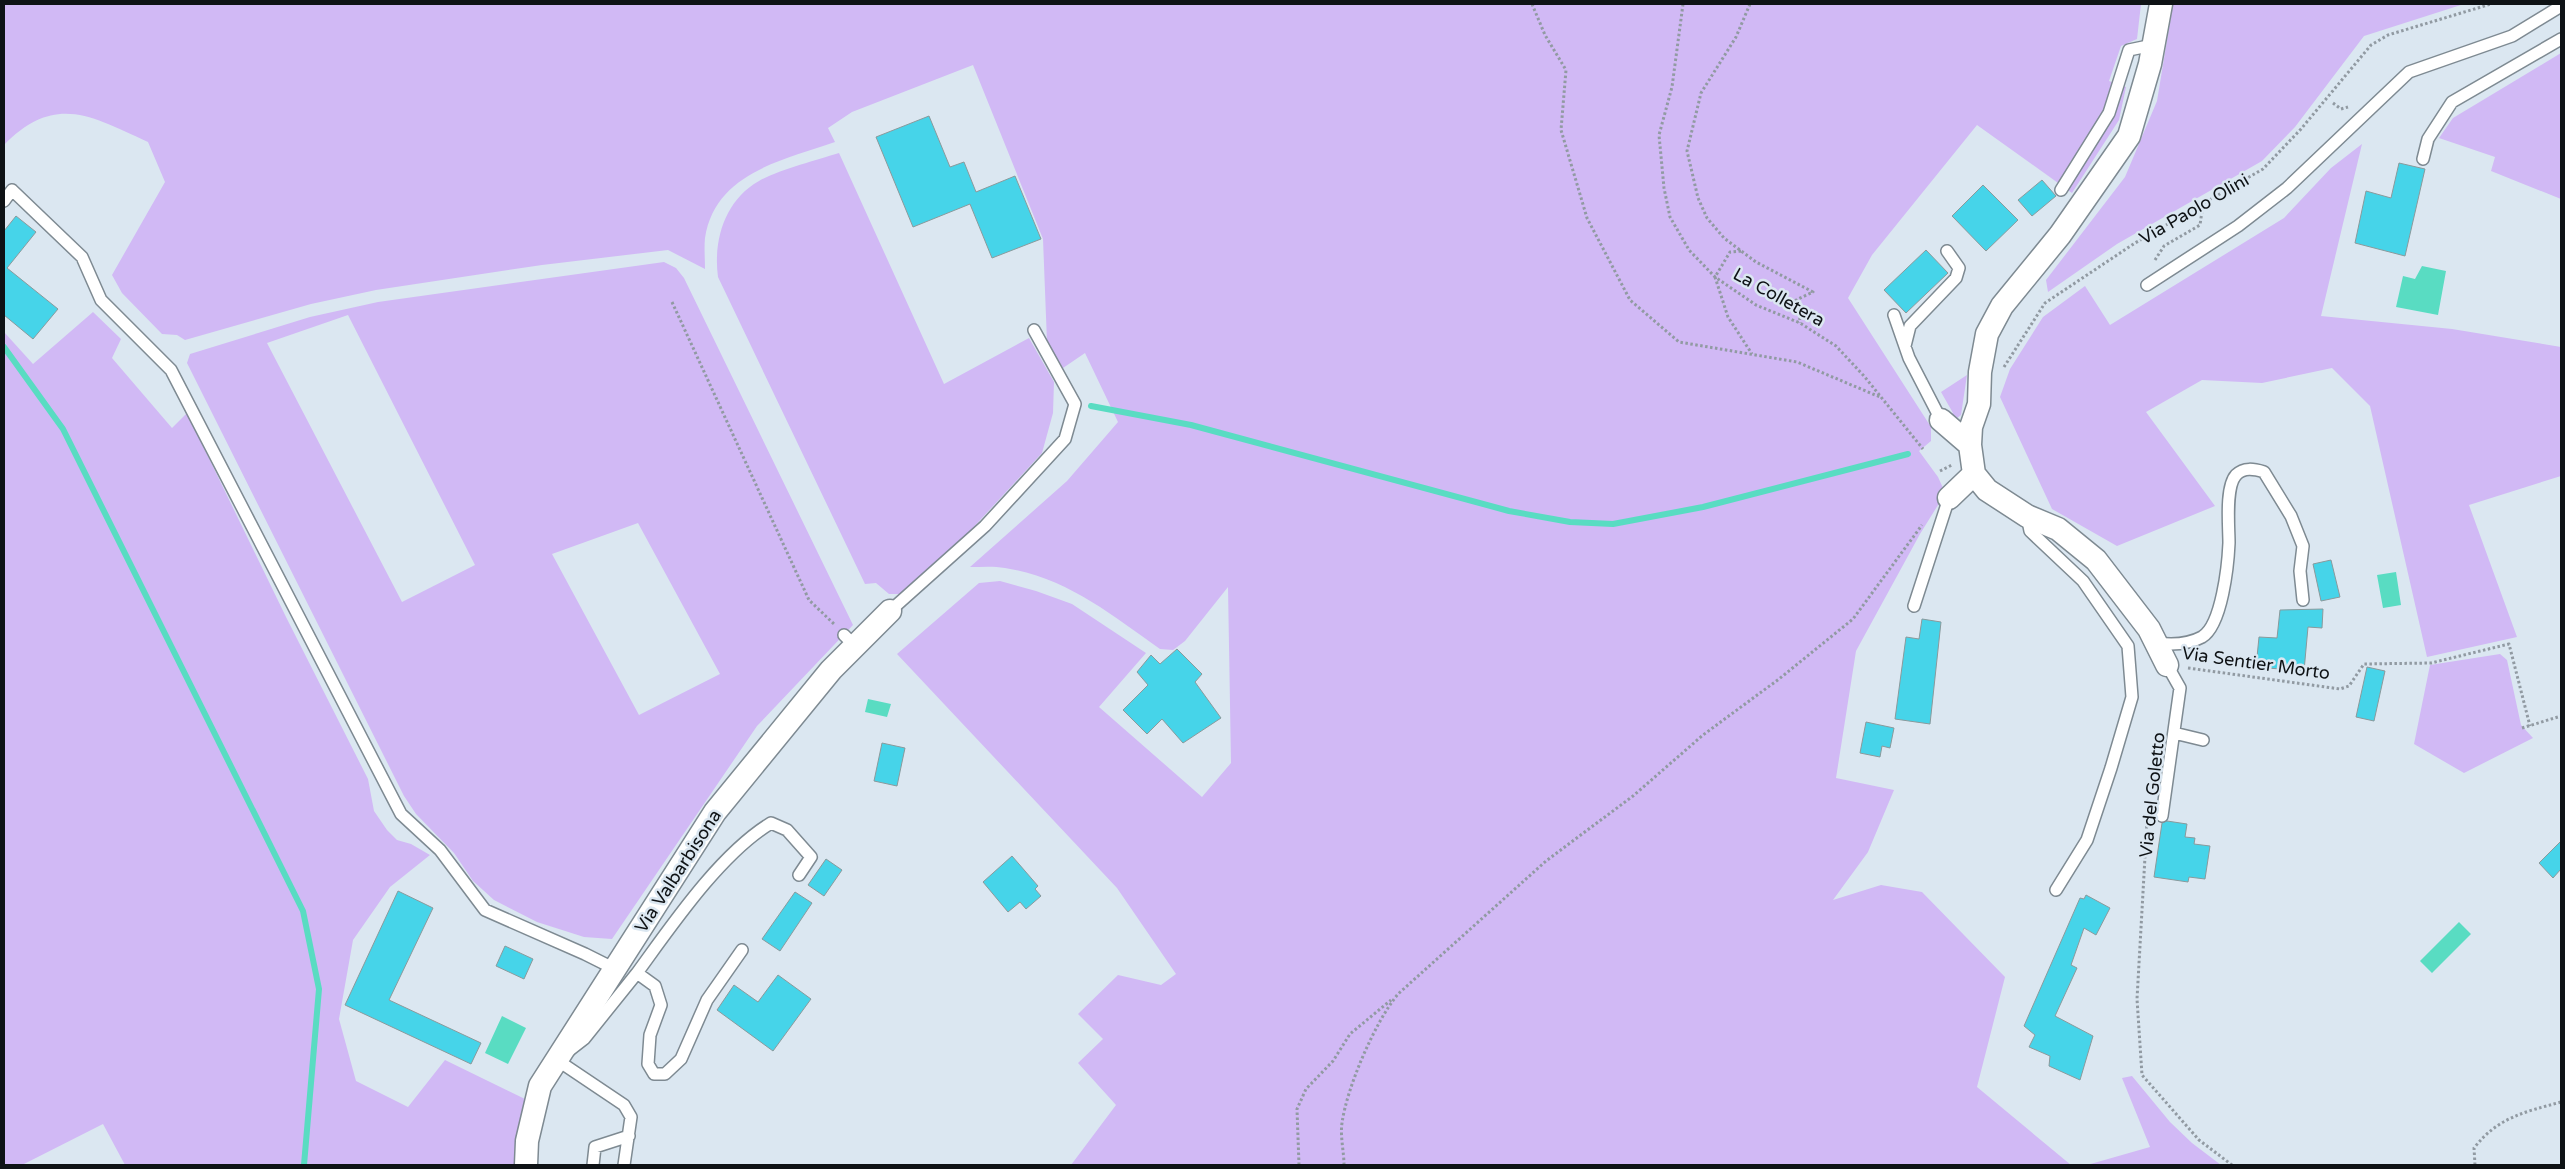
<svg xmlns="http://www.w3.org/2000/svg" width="2565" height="1169" font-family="'Varela Round',sans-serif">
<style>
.green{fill:#d1b9f5;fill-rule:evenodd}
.water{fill:#59dcc2}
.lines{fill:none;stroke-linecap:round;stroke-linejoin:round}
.stream{stroke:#59dcc2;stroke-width:6}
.building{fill:#46d4e9;stroke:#8a9a9c}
.lane-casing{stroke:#7e8a92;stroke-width:14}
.street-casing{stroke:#7e8a92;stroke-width:25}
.path{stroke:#919aa2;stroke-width:3;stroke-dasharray:2.5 2.5;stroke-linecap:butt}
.lane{stroke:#fff;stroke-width:11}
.street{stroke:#fff;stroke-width:22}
.labels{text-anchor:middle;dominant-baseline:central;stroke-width:5;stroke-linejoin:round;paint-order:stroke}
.street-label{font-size:18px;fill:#0e1215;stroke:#dbe7f1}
</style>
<rect width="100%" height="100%" fill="#dbe7f1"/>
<path class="green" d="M 4,4 L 2141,4 L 2137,39 L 2121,46 L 2109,81 L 2126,87 L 2119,120 L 2072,193 L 1977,125 L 1872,255 L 1848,298 L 1931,427 L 1931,441 L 1919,451 L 1938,477 L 1943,488 L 1943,497 L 1920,534 L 1856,651 L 1836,778 L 1894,790 L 1868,852 L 1833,900 L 1881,885 L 1922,892 L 2005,977 L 1977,1087 L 2071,1165 L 1071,1165 L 1116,1105 L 1078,1063 L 1103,1039 L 1078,1014 L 1118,975 L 1161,985 L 1176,974 L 1117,888 L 897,654 L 979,583 L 1000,581 L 1036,591 L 1072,604 L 1146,653 L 1099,707 L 1202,797 L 1231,763 L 1228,587 L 1185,641 L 1173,650 L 1160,649 C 1110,614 1067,578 1005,568 C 994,566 982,567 970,567 L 1067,481 L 1118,422 L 1085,353 L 1063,368 L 1047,342 L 1043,239 L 973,65 L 852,112 L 828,128 L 835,142 C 783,160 715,173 705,238 C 704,248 705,259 705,269 L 668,250 L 542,265 L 376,290 L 311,304 L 185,340 L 177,335 L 162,334 L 122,293 L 112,275 L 165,182 L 148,142 C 91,116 55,93 4,145 Z
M 2173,4 L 2464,4 L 2364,36 L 2295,127 L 2262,161 L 2117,244 L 2048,292 L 2046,280 L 2125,177 L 2157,101 Z
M 2561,53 L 2561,199 L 2491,171 L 2495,157 L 2439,138 L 2453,118 Z
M 2362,144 L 2321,316 L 2452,329 L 2561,347 L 2561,476 L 2469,505 L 2517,637 L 2427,657 L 2370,406 L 2332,368 L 2262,383 L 2202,380 L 2146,412 L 2215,506 L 2117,546 L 2052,509 L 2000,397 L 2010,369 L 2043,317 L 2085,286 L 2110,325 L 2284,218 L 2331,168 Z
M 839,153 L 944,384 L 1029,338 L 1054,382 L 1053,413 L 1042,453 L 970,531 L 900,594 L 889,594 L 876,583 L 865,584 L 718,277 C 713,240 725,200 759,181 C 778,170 817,160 839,153 Z
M 664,262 L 676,268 L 684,278 L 853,625 L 757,726 L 612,939 L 584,937 L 537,922 L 494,900 L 473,881 L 454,853 L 416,814 L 404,796 L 187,363 L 190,354 L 310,317 L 378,302 ZM 348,315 L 475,565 L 402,602 L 267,343 ZM 638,523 L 720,674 L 639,715 L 552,554 Z
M 93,312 L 121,339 L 112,358 L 172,428 L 187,413 L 286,617 L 368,779 L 374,811 L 387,830 L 397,840 L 411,844 L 430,855 L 390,887 L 353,940 L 339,1019 L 356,1081 L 408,1107 L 445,1060 L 525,1099 L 514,1165 L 125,1165 L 103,1124 L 22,1165 L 4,1165 L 4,332 L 33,364 Z
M 1967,375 L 1961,415 L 1956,419 L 1941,420 L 1953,413 L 1941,392 Z
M 2500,654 L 2507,660 L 2521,725 L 2533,738 L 2464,773 L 2414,744 L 2430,665 Z
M 2132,1076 L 2170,1122 L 2192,1143 L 2221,1165 L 2087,1165 L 2150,1147 L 2122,1078 Z"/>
<path class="water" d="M 2422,266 L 2446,271 L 2438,315 L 2396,307 L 2403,276 L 2415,279 Z
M 2396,572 L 2401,605 L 2383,608 L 2377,575 Z
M 868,699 L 891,704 L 887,717 L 865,712 Z
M 2459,922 L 2471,934 L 2432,973 L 2420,961 Z
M 502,1016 L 526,1028 L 508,1064 L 485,1053 Z"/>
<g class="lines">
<path class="stream" d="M 4,347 L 63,429 L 303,911 L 319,989 L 304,1165
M 1091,406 L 1191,425 L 1509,511 L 1570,522 L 1613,524 L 1703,507 L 1908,454"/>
</g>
<path class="building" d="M 929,116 L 950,167 L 964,162 L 976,192 L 1015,176 L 1041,239 L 992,258 L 970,204 L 913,227 L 876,137 Z
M 2399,163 L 2425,169 L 2405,256 L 2355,243 L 2366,191 L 2391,198 Z
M 2042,180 L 2056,196 L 2032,216 L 2018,200 Z
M 1983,185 L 2018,220 L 1986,251 L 1952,216 Z
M 16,216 L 36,232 L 7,268 L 58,309 L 33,339 L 4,315 L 4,231 Z
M 1926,250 L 1948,273 L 1906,313 L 1884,290 Z
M 2331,560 L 2340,597 L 2321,601 L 2313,564 Z
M 2323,609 L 2322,628 L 2308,627 L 2304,671 L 2256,667 L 2259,637 L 2277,638 L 2280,610 Z
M 1922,619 L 1941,622 L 1930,724 L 1895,719 L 1906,637 L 1919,639 Z
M 1177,649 L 1202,674 L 1195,682 L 1221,718 L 1183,743 L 1162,719 L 1147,734 L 1123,710 L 1148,685 L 1137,672 L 1151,655 L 1160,664 Z
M 2367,667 L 2385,671 L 2374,721 L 2356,717 Z
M 1866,722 L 1894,728 L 1890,748 L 1882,746 L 1880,757 L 1860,753 Z
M 882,743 L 905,748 L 897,786 L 874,781 Z
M 2167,821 L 2187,824 L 2185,837 L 2195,838 L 2194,844 L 2210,846 L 2205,879 L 2189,877 L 2188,882 L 2154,877 L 2162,823 Z
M 2561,841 L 2561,869 L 2553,878 L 2539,863 Z
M 1012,856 L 1038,886 L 1035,889 L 1041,896 L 1026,909 L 1020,902 L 1008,912 L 983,882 Z
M 826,859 L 842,870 L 824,896 L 808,885 Z
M 398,891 L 433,908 L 389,1000 L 481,1043 L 471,1064 L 345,1005 Z
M 795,892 L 812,903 L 780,951 L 762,939 Z
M 2086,895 L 2110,908 L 2096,935 L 2084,928 L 2071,965 L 2077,968 L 2055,1016 L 2093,1036 L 2080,1080 L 2049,1066 L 2050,1056 L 2029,1047 L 2035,1035 L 2024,1026 L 2080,898 L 2084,899 Z
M 505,946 L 533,959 L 524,979 L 496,966 Z
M 778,975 L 811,999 L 773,1051 L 717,1010 L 734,985 L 758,1002 Z"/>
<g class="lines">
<g class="lane-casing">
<path id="lane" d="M 2423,159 L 2428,139 L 2452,102 L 2561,39
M 2061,190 L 2109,113 L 2129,50 L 2153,45
M 4,201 L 12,190 L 82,257 L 101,300 L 171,370 L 401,814 L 440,850 L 485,910 L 585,954 L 615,969
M 2147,285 L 2238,226 L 2287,188 L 2409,72 L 2512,36 L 2561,6
M 1894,315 L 1909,358 L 1941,420
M 1905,346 L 1910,326 L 1956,278 L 1959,268 L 1947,251
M 2027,516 L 2030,531 L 2083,581 L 2128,646 L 2132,697 L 2111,768 L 2087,840 L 2056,890
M 1914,606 L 1949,498
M 890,611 L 985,526 L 1065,439 L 1075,404 L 1034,330
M 844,635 L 855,646
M 2157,643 C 2172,645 2189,644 2202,637 C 2222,625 2228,565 2229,543 C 2229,527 2225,487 2236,475 C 2244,467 2254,469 2264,472 L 2291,516 L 2303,546 L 2300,571 L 2303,600
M 2174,733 L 2203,740
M 2162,816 L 2180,688 L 2167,665
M 637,973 C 672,925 720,854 771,823 L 787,830 L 811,857 L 799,875
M 593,1165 L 595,1147 L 629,1136
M 624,1165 L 631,1117 L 624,1105 L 557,1060 L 584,1039 L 637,973 L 655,986 L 661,1005 L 650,1035 L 648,1064 L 654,1074 L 665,1074 L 681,1059 L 707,1000 L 742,950"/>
</g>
<g class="street-casing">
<path id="street" d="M 2161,4 L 2150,64 L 2129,136 L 2060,235 L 2002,306 L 1987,334 L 1980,372 L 1979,404 L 1971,427 L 1970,445 L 1974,474 L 1987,490 L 2027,516 L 2058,529 L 2096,560 L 2149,629 L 2167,665
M 1941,420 L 1970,445
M 1949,498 L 1974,474
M 526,1165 L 527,1141 L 540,1086 L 715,812 L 831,670 L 890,611"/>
</g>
<path class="path" d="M 1532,4 L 1545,35 L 1566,70 L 1561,130 L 1587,218 L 1630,300 L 1679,342 L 1797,362 L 1880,397
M 1683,4 L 1672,87 L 1659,135 L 1664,188 L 1670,217 L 1689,250 L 1715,277 L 1756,305 L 1800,323 L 1836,346 L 1864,376 L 1923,449
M 1750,4 L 1736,37 L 1701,93 L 1687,151 L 1698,198 L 1707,218 L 1724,238 L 1756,262 L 1813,292 L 1796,300 L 1799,303 L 1800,323
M 2333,103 L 2341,109 L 2348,107
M 1741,251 L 1730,252 L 1715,277 L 1728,317 L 1752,354
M 2155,260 L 2164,246 L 2200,225 L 2203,204
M 672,302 L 809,600 L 834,624
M 2004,367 L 2045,303 L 2135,243 L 2263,169 L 2301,129 L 2371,45 L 2388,35 L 2491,4
M 1940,471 L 1952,465
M 2188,668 L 2340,689 L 2349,686 L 2364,664 L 2431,663 L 2509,644 L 2530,726
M 2522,728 L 2561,716
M 2147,821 L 2137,999 L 2142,1075 L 2199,1140 L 2232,1165
M 1299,1165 L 1297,1109 L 1306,1089 L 1333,1061 L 1350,1034 L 1391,1000
M 1344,1165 C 1344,1152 1340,1136 1342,1123 C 1347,1087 1375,1022 1398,994 L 1546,861 L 1633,796 L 1703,735 L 1779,679 L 1853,619 L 1922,525
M 2475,1165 L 2474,1148 C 2498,1117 2525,1112 2561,1102"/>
<use href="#lane" class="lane"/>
<use href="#street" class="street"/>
</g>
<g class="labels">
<g class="street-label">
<text transform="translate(2194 209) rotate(-30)">Via Paolo Olini</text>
<text transform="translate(1779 297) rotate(29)">La Colletera</text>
<text transform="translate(2256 663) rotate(8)">Via Sentier Morto</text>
<text transform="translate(2152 795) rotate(-84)">Via del Goletto</text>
<text transform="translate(678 871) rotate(-57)">Via Valbarbisona</text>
</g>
</g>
<rect width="2565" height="1169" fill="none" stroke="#0e1215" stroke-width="10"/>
</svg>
